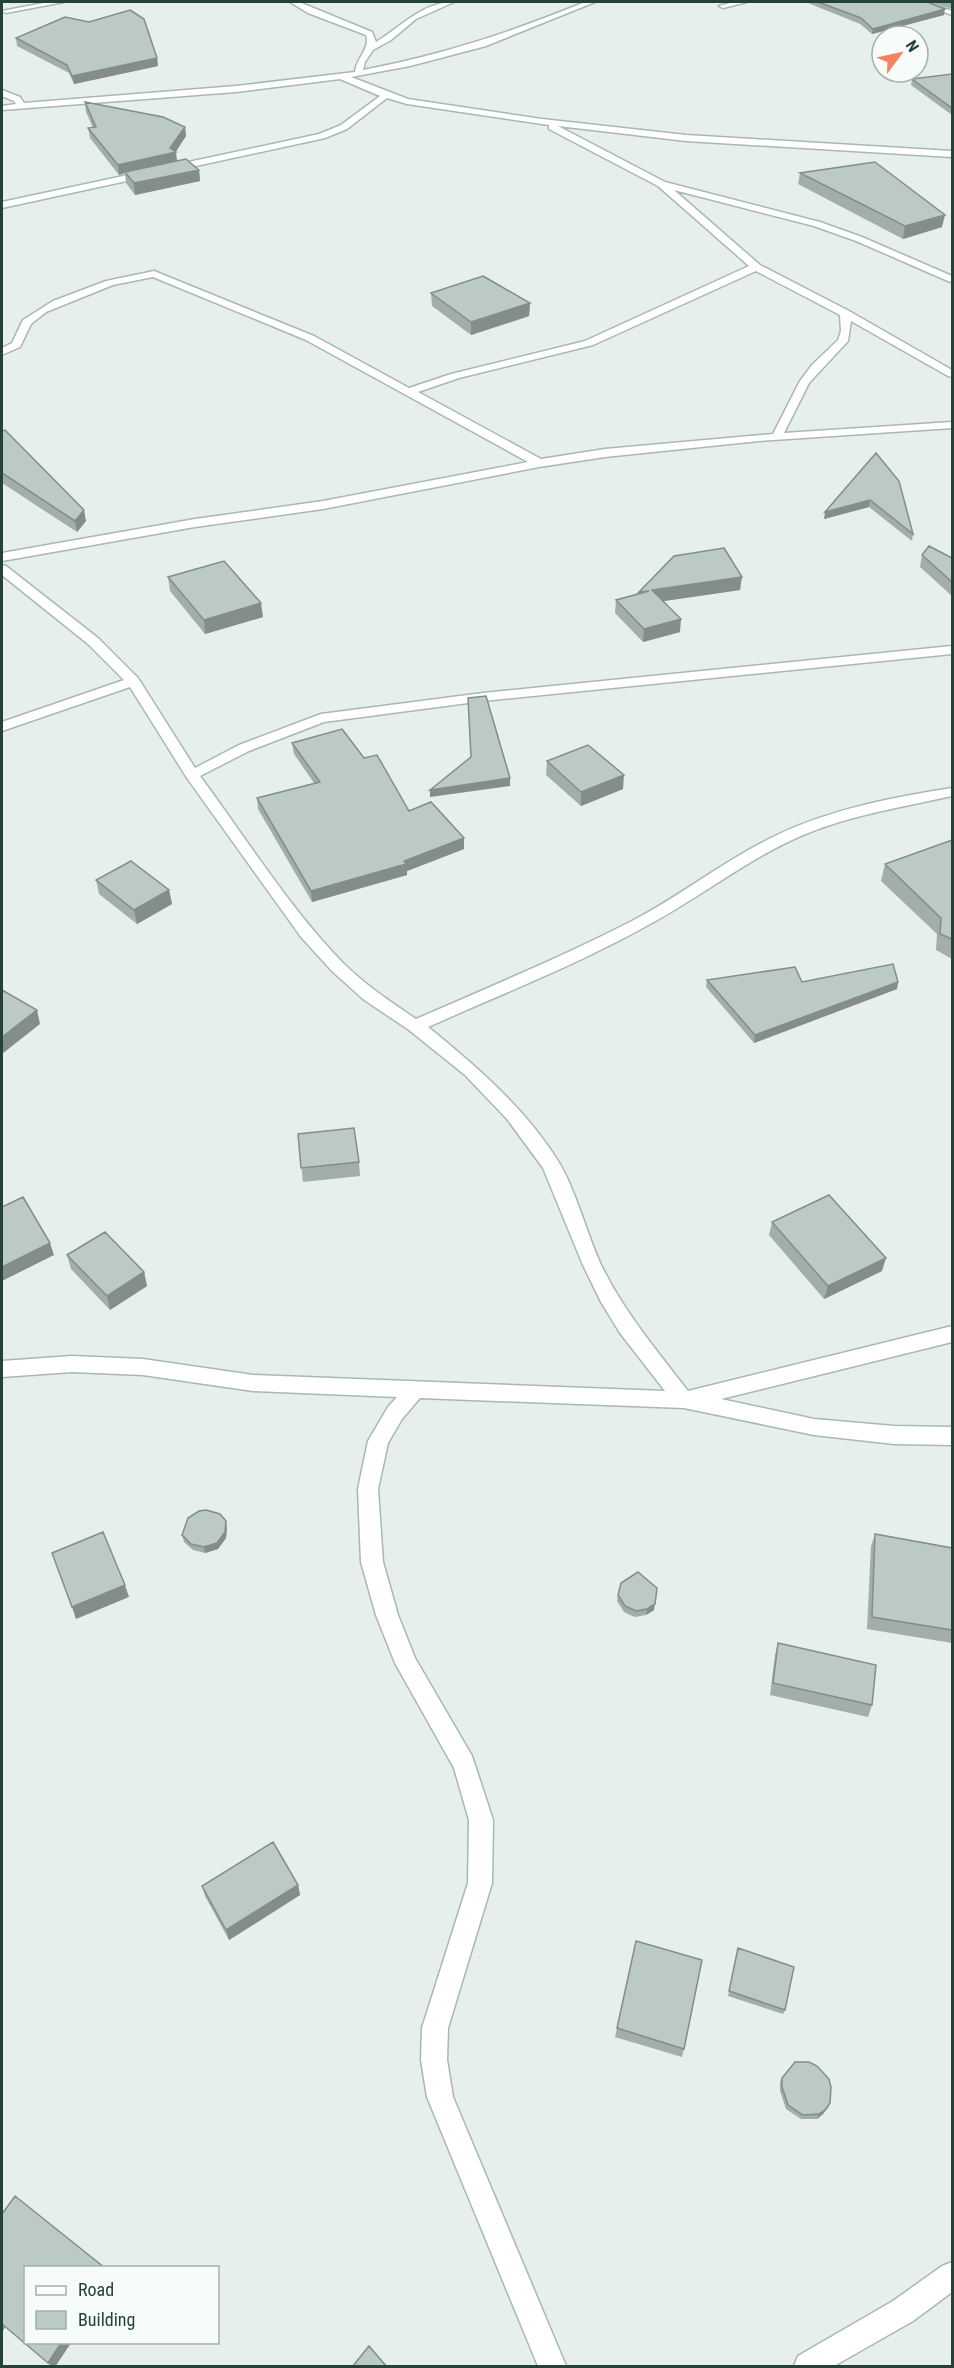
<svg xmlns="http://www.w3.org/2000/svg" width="954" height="2368" font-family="'Roboto Condensed',sans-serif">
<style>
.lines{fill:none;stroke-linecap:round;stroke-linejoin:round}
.street-casing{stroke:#a8b8b2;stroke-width:3}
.street{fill:#fff;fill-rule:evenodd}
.wall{fill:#a1aea9}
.shaded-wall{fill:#838d89}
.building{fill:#bbcac4;stroke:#838d89;stroke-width:1.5}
</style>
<rect width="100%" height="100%" fill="#e6efeb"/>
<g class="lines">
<g class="street-casing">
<path id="street" d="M 49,2 L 64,2 L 6,13 L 2,11 Z
M 290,2 L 299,2 L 372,32 L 376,42 C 401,27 422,2 454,2 L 416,19 L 391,40 L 373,50 L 365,62 L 363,70 C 445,54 509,33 585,2 L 595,2 L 486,46 L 410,66 L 351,77 L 408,99 L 542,119 L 686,135 L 952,151 L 952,157 L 686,141 L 558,126 L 665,182 L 820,222 L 862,237 L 952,276 L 952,282 L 948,281 L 856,241 L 814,226 L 674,190 L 760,265 L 849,311 L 952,370 L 952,377 L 948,376 L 851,321 L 848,341 L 809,383 L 784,433 L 952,422 L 952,428 L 759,441 L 605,457 L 539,467 L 323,509 L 195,527 L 2,561 L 2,553 L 195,519 L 323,501 L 528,462 L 306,340 L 153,277 L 113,285 L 46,312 L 31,324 L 20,347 L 2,355 L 2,348 L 12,343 L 23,320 L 53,301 L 106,281 L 154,271 L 314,336 L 409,388 L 451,374 L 585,341 L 749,266 L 658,186 L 549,129 L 549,125 L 407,104 L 387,98 L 347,129 L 325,138 L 2,208 L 2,202 L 319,134 L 341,125 L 380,96 L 340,79 L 236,92 L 2,110 L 2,106 L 16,104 L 14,101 L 2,96 L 2,90 L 20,97 L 24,103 L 236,86 L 355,72 C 356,58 371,48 366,35 L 308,13 ZM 756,271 L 840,315 L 841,331 L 838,340 L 812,365 L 800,381 L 773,434 L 605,449 L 541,459 L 418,392 L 459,378 L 593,345 Z
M 734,2 L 747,2 L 723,8 L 719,6 Z
M 916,2 L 926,2 L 952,11 L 952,15 Z
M 2,565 L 6,566 L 98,638 L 138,678 L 195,768 L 239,745 L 321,714 L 483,693 L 952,646 L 952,654 L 483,701 L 324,722 L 249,751 L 200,776 C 245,837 291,910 343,963 C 365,985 391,1002 416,1019 C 489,987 562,957 632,921 C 682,895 726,859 777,835 C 831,809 894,797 952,788 L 952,796 C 902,807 851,815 803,835 C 749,858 702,896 650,924 C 579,964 502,994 428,1027 C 476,1066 525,1108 558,1161 C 576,1190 587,1235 602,1267 C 625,1313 657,1351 688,1391 L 952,1326 L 952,1342 L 721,1399 L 814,1419 L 894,1426 L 952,1427 L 952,1445 L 894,1444 L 814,1435 L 684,1408 L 420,1398 L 402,1419 L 388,1443 L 378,1489 L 383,1562 L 398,1615 L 415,1658 L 472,1756 L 493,1820 L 492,1883 L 448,2028 L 447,2060 L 453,2097 L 566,2366 L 538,2366 L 427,2097 L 421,2060 L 422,2028 L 468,1883 L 469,1820 L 454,1768 L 395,1663 L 376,1615 L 361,1562 L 358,1489 L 368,1441 L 388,1407 L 397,1397 L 253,1391 L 143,1375 L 72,1372 L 2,1377 L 2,1361 L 72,1356 L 143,1359 L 253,1375 L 665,1391 L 620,1333 L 601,1302 L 583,1265 L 543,1168 L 507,1119 L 465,1075 L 409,1030 L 363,999 L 332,971 L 301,937 L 187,778 L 130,687 L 2,731 L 2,722 L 124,680 L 88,644 L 2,575 Z
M 952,2262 L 952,2292 L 913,2321 L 834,2366 L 794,2366 L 798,2356 L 893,2301 L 942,2266 Z"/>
</g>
<use href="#street" class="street"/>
</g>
<path class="wall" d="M 808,2 L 927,2 L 944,15 L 872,34 L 860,24 L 808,3 Z
M 931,2 L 952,2 L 952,9 Z
M 16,38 L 157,58 L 158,66 L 74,84 L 69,73 L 17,46 Z
M 952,74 L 952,115 L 911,85 L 912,79 Z
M 85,102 L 185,127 L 186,136 L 175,152 L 177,160 L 199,170 L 200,181 L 135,195 L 126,183 L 125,173 L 119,175 L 90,138 L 88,128 L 93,128 L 86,112 Z
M 800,173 L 942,227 L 903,239 L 798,184 Z
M 431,293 L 530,303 L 529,316 L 471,335 L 432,306 Z
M 2,431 L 86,521 L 77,532 L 2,483 Z
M 876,453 L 913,534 L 912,541 L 869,507 L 824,519 Z
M 922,555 L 952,558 L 952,596 L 920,567 Z
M 168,577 L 263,617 L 205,634 L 170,591 Z
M 740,590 L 663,601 L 680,632 L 643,642 L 615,613 L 616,600 L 639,593 Z
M 292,743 L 364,758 L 409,811 L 464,849 L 407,871 L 407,875 L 312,902 L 258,809 L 257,798 L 314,783 L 294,754 Z
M 547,761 L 623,789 L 581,806 L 546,775 Z
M 952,840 L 952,959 L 936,950 L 937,934 L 881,881 L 885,864 Z
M 96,880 L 169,890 L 172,904 L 137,924 L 99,894 Z
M 707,980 L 802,982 L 898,982 L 897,989 L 754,1043 L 706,987 Z
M 298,1134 L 359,1162 L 360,1176 L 303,1182 Z
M 772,1222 L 882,1271 L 824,1299 L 769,1235 Z
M 67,1255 L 144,1272 L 147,1286 L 110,1310 L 71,1269 Z
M 227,1528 L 226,1538 L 218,1549 L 205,1553 L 193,1550 L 184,1542 L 182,1535 Z
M 875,1534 L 952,1548 L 952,1643 L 867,1629 L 871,1546 Z
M 618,1595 L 654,1610 L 646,1615 L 635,1617 L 630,1615 L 624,1612 L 617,1601 Z
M 778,1643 L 872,1705 L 868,1717 L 770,1695 L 775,1655 Z
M 298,1885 L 300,1895 L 229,1940 L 205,1896 L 202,1886 Z
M 636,1941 L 684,2049 L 682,2057 L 615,2037 Z
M 738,1948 L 785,2010 L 783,2014 L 728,1996 Z
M 782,2078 L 830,2103 L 828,2108 L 823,2114 L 817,2119 L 801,2119 L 786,2109 L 780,2091 L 780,2082 Z"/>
<path class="shaded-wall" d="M 945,9 L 944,15 L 872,34 L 873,29 Z
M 157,58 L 158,66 L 74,84 L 72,76 Z
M 185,127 L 186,136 L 175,153 L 176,152 L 177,162 L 125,172 L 125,173 L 119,175 L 118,165 L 170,148 Z
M 199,170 L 200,181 L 135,195 L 134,183 Z
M 945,215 L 942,227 L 903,239 L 905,226 Z
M 530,303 L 529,316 L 471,335 L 471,322 Z
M 870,500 L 869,507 L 824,519 L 825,512 Z
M 84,510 L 86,521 L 77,532 L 75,521 Z
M 742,577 L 740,590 L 651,603 L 652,590 Z
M 261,603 L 263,617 L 205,634 L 204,620 Z
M 681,619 L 680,632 L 643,642 L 644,629 Z
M 624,775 L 623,789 L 581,806 L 581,792 Z
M 510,778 L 510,786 L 430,797 L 430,790 Z
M 464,838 L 464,849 L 407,871 L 407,875 L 312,902 L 311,891 L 404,861 Z
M 169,890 L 172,904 L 137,924 L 134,910 Z
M 898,982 L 897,989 L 754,1043 L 755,1035 Z
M 37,1010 L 40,1024 L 2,1054 L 2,1037 Z
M 50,1243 L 54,1255 L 2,1281 L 2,1267 Z
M 886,1258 L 882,1271 L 824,1299 L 828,1286 Z
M 144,1272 L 147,1286 L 110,1310 L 107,1296 Z
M 226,1521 L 227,1528 L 226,1538 L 218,1549 L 205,1553 L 204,1547 Z
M 125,1585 L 129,1597 L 76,1619 L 72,1607 Z
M 655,1604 L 654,1610 L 646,1615 L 647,1609 Z
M 298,1885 L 300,1895 L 229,1940 L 226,1930 Z
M 830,2103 L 823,2114 L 817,2119 L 819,2114 Z
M 2,2324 L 5,2327 L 2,2333 Z
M 61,2343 L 71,2343 L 55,2367 L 52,2367 L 48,2363 Z"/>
<path class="building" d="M 818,2 L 927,2 L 945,9 L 873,29 L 861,18 Z
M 130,10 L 144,19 L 157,58 L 72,76 L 67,65 L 16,38 L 65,17 L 89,22 Z
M 952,74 L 952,108 L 912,79 Z
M 85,102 L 163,117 L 185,127 L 170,148 L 176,152 L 118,165 L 88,128 L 96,127 Z
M 186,159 L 199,170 L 134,183 L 125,172 Z
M 875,162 L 945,215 L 905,226 L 800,173 Z
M 483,276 L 530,303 L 471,322 L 431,293 Z
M 5,430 L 84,510 L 75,521 L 2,473 L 2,431 Z
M 876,453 L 899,481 L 913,534 L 870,500 L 825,512 Z
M 929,546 L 952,558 L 952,582 L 922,555 Z
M 724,548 L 742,577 L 652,590 L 681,619 L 644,629 L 616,600 L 649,591 L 639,592 L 674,556 Z
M 224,561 L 261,603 L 204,620 L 168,577 Z
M 486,696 L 510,778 L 430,790 L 471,757 L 468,698 Z
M 342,729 L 364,758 L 377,755 L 409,811 L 431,802 L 464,838 L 404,861 L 406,864 L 311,891 L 257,798 L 320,782 L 292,743 Z
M 588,745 L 624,775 L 581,792 L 547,761 Z
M 952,840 L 952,939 L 940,934 L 941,918 L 885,864 Z
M 131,861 L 169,890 L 134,910 L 96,880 Z
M 893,964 L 898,982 L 755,1035 L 707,980 L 795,967 L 802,982 Z
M 2,990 L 37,1010 L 2,1037 Z
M 354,1128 L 359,1162 L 301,1168 L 298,1134 Z
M 829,1195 L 886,1258 L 828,1286 L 772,1222 Z
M 23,1197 L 50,1243 L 2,1267 L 2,1207 Z
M 105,1232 L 144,1272 L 107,1296 L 67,1255 Z
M 206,1510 L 220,1514 L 226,1521 L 225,1532 L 217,1543 L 204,1547 L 191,1544 L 182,1535 L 188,1518 L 199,1511 Z
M 103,1532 L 125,1585 L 72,1607 L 52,1553 Z
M 875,1534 L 952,1548 L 952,1630 L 872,1617 Z
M 638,1572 L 657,1588 L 655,1604 L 647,1609 L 636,1611 L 625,1606 L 618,1595 L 621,1583 Z
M 778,1643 L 876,1665 L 872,1705 L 773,1683 Z
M 273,1842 L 298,1885 L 226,1930 L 202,1886 Z
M 636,1941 L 702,1960 L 684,2049 L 617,2028 Z
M 738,1948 L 794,1967 L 785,2010 L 729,1991 Z
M 795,2062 L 809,2062 L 817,2066 L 829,2079 L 831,2087 L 830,2103 L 825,2110 L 819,2114 L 803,2115 L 788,2105 L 782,2087 L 782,2078 Z
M 15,2196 L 105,2268 L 26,2268 L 26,2343 L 61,2343 L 48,2363 L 2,2324 L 2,2214 Z
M 369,2346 L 387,2367 L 352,2367 Z"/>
<rect width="954" height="2368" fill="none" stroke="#24423a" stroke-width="6"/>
<rect x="24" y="2266" width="195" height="78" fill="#f7fbf9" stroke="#a3b1ad" stroke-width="1.5"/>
<rect x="36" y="2286" width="30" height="9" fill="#ffffff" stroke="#a3b1ad" stroke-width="1.5"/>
<text x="78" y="2296" font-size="18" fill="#24423a">Road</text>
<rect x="36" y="2311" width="30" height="18" fill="#bbcac4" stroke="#a3b1ad" stroke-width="1.5"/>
<text x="78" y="2326" font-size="18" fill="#24423a">Building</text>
<g transform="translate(900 54) rotate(57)"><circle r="28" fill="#f7fbf9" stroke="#a3b1ad" stroke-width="1.5"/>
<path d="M0-4.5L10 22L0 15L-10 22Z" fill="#f4845f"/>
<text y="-9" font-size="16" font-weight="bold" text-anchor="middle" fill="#24423a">N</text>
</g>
</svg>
